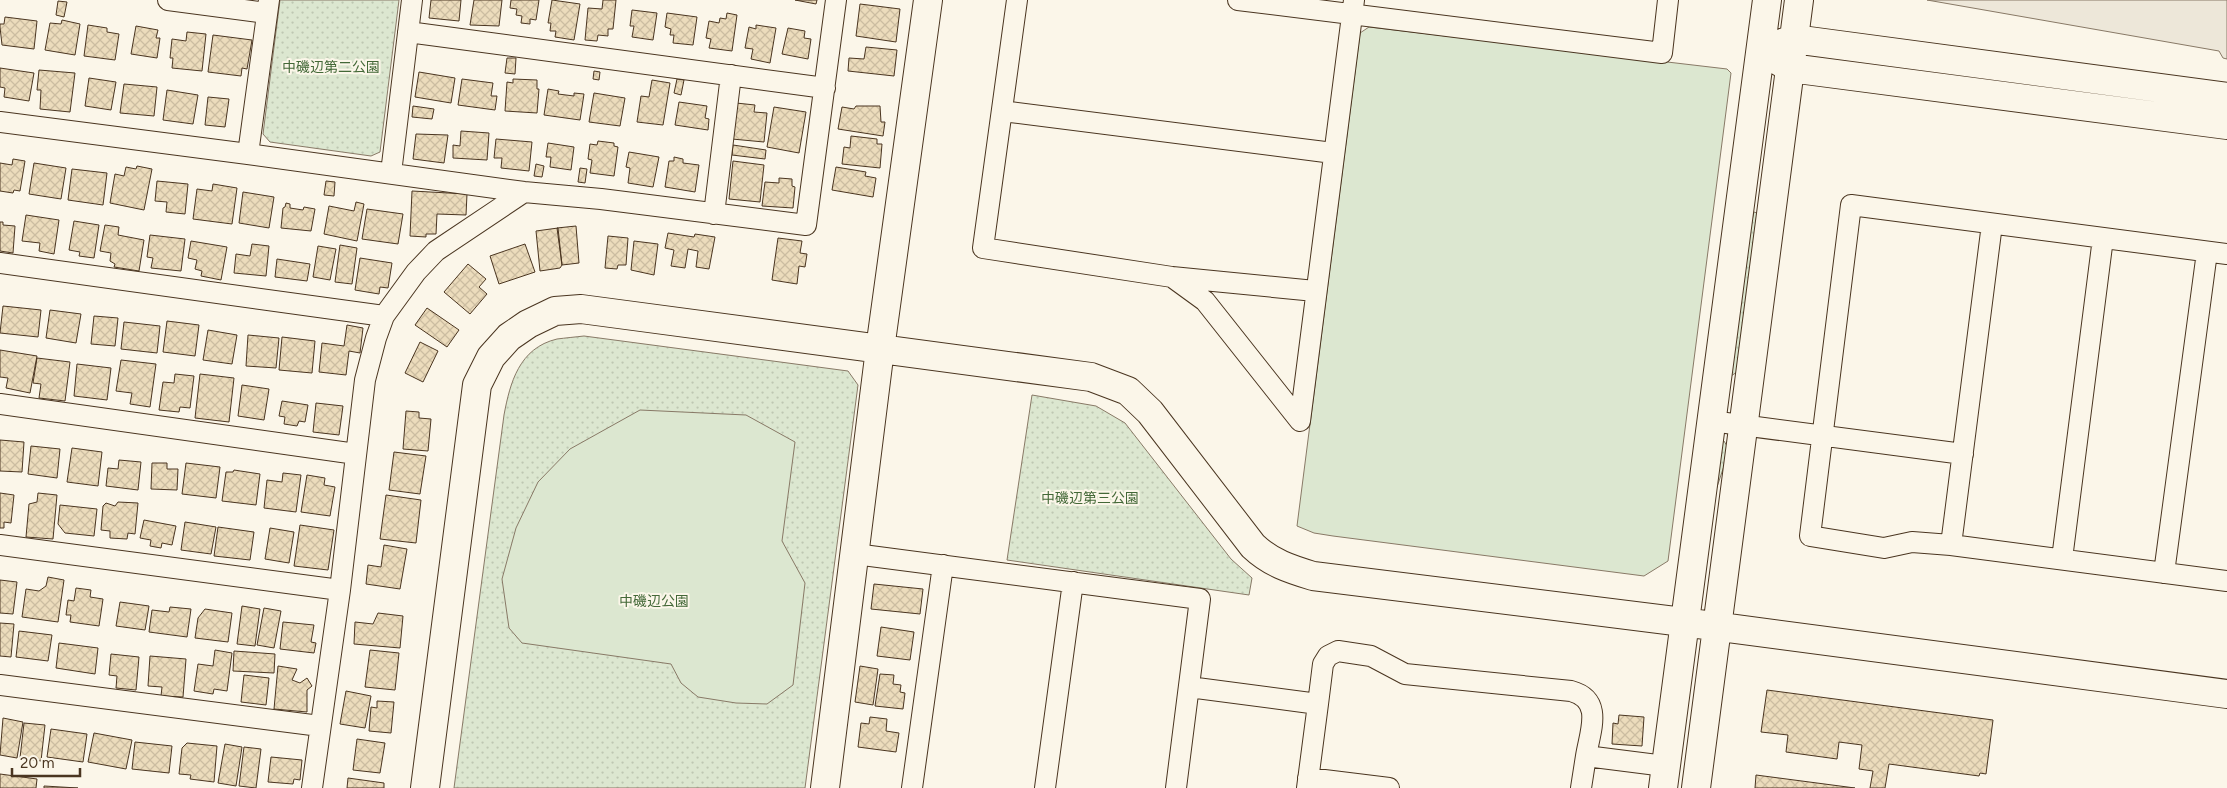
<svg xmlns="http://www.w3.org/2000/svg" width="2227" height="788" font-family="Figtree,'Noto Sans JP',sans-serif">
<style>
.grass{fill:url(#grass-dots);stroke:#887966}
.garden{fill:#dce7d0;stroke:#887966}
.parking{fill:#ede7d9;stroke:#887966}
.building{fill:url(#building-cross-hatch);stroke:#4a3520}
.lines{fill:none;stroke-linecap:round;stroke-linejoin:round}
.street-casing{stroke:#4a3520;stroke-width:22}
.secondary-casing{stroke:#4a3520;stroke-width:30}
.street{stroke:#fbf6e9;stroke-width:20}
.secondary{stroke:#fbf6e9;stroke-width:28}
.labels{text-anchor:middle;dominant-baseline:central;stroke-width:4;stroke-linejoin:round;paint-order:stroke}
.park-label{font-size:14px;fill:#436837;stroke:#fbf6e9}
</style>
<defs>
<pattern id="grass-dots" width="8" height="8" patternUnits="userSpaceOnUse" patternTransform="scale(1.25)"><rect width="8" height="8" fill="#dce7d0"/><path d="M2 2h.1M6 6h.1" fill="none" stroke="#bec7b2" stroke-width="1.8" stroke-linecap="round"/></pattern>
<pattern id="building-cross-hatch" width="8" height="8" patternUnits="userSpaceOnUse" patternTransform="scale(1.25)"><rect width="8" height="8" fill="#ecdcbc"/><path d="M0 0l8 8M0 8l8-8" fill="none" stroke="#ccbda1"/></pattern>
</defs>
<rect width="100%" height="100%" fill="#fbf6e9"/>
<path class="grass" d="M 280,0 L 399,0 L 380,152 L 371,156 L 270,142 L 263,134 Z
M 1754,212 L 1757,213 L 1737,372 L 1731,376 L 1750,228 Z
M 584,336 L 848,371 L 858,385 L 805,788 L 454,788 L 504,415 C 510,383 519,348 557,339 C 565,338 575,337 584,336 Z
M 1032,395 L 1096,406 L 1125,423 L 1231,559 L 1252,578 L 1249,595 L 1007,560 Z
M 1724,441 L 1727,446 L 1724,466 L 1716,490 L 1721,442 Z"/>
<path class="garden" d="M 1369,27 L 1727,69 L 1731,73 L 1668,561 L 1644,576 L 1333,536 L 1314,533 L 1297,526 L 1360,33 Z
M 640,410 L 746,415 L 795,442 L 782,541 L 805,583 L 793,685 L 767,704 L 736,703 L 698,697 L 681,683 L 671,664 L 522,643 L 509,628 L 502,579 L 516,528 L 538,482 L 570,449 Z"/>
<path class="parking" d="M 1927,0 L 2227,0 L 2227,59 L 2223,58 L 2219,51 Z"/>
<path class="building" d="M 431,0 L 461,0 L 459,21 L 429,18 Z
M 474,0 L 502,0 L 499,26 L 470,25 Z
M 511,0 L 539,0 L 536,20 L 530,19 L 530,24 L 521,23 L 522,16 L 516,15 L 517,9 L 510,8 Z
M 552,0 L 580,4 L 574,40 L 555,37 L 556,31 L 550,31 L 551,23 L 548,23 Z
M 603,0 L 616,0 L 613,29 L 608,29 L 608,36 L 598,35 L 597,41 L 585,40 L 588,8 L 602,9 Z
M 795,0 L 817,0 L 816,4 Z
M 58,1 L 67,2 L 64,17 L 56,15 Z
M 860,4 L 900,9 L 896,42 L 856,36 Z
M 632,10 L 657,13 L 653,40 L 632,37 L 634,26 L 630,26 Z
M 667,13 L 697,17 L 693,45 L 673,43 L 674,35 L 670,35 L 671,29 L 665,27 Z
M 727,13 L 737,15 L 732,51 L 709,48 L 711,39 L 706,38 L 709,21 L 719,23 L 720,18 L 726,19 Z
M 5,17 L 37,21 L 34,49 L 2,45 L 0,27 L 0,24 L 4,24 Z
M 62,20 L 80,24 L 75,55 L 45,50 L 50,23 L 61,24 Z
M 88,25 L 107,28 L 107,32 L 119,34 L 115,60 L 84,56 Z
M 756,25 L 776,28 L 770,63 L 751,59 L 753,49 L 745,48 L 749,27 L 756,29 Z
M 136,26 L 158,30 L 156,38 L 160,38 L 157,58 L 131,54 Z
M 788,28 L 805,31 L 804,38 L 811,39 L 808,59 L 782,54 Z
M 187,32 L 206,34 L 202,71 L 172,68 L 173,58 L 170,58 L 172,39 L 186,41 Z
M 213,35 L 252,40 L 247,69 L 242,68 L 241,76 L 208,72 Z
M 866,47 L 897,50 L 894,76 L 848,71 L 849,58 L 864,59 Z
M 507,58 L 516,58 L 515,74 L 505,73 Z
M 0,68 L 34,73 L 29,101 L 4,97 L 5,88 L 0,87 Z
M 39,70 L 75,73 L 70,112 L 40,109 L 41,90 L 37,90 Z
M 594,71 L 600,72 L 599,80 L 593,79 Z
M 419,72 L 455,78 L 451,103 L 415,97 Z
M 89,78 L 116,82 L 111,110 L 85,106 Z
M 462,79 L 493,83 L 491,96 L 497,96 L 495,110 L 458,105 Z
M 513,79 L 537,80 L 537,89 L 539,89 L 537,113 L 505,111 L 507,82 L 513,83 Z
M 677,79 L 684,80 L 681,95 L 674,93 Z
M 652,80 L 670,83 L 663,125 L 637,122 L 641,96 L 649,97 Z
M 124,84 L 157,87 L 154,116 L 120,113 Z
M 548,89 L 559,91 L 558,94 L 574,96 L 574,93 L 584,94 L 580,120 L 544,115 Z
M 167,90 L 198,95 L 193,124 L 163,120 Z
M 594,93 L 625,98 L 620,126 L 589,122 Z
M 208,97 L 229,99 L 225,127 L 205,125 Z
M 679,102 L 707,106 L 705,118 L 709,119 L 708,130 L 675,125 Z
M 736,103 L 755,105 L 754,112 L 767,113 L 764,142 L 732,139 Z
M 413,106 L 434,109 L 432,119 L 412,117 Z
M 856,106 L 880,106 L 881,122 L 885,122 L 883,136 L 838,129 L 842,107 L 854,109 Z
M 774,107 L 806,112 L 799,153 L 767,147 Z
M 461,131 L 489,133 L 487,160 L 453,158 L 453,145 L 460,146 Z
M 416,134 L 448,135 L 444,163 L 413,159 Z
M 851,136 L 877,139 L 877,144 L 882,144 L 880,168 L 842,164 L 844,147 L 850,148 Z
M 496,139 L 532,142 L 529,171 L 501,168 L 502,158 L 494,158 Z
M 598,141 L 614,143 L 614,146 L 618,147 L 614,176 L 590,173 L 592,160 L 588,159 L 590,144 L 597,145 Z
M 548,143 L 574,147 L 571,170 L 550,167 L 551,157 L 546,157 Z
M 733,145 L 766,150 L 765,159 L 732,155 Z
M 629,152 L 659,157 L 653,187 L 628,183 L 630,168 L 626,167 Z
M 674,157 L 683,159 L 683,163 L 699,165 L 695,192 L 665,187 L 669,161 L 674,161 Z
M 13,159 L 25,161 L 20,191 L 14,190 L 13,193 L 0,191 L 0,163 L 12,165 Z
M 733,161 L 764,165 L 760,202 L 729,199 Z
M 34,163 L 66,168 L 61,199 L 29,194 Z
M 536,164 L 544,166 L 542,177 L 534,176 Z
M 137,166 L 152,169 L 144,210 L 110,203 L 115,174 L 124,176 L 126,167 L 136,169 Z
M 836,167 L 866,172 L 865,176 L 876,178 L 873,197 L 832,190 Z
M 580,168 L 587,169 L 585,183 L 578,182 Z
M 72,169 L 107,173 L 103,205 L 68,200 Z
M 779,178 L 792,179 L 792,186 L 795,187 L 793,208 L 762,206 L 765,182 L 779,183 Z
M 157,181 L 188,184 L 185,214 L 166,212 L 167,202 L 155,201 Z
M 326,181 L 335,182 L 334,196 L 324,195 Z
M 213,184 L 237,188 L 232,224 L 193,219 L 197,189 L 212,191 Z
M 412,191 L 467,194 L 466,215 L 437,214 L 436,234 L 426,234 L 426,237 L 410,236 Z
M 243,192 L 274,197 L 269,228 L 239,223 Z
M 356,202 L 364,204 L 357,241 L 324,234 L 329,206 L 354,211 Z
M 286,203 L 290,204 L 290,208 L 303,210 L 304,207 L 315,209 L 311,231 L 281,228 L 283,208 L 285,207 Z
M 367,209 L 403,214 L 398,244 L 362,239 Z
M 26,215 L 59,220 L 54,254 L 39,251 L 40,243 L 22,241 Z
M 74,221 L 99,225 L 94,258 L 79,256 L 80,252 L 69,250 Z
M 0,222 L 3,222 L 3,225 L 15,226 L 13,253 L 0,251 Z
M 105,225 L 119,227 L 118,235 L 144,240 L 139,271 L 114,267 L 115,264 L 110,261 L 111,253 L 100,251 Z
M 576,226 L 579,263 L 562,265 L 557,228 Z
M 558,228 L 562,265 L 560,268 L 540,271 L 536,231 Z
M 668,233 L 694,237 L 695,234 L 715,237 L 709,269 L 696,267 L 698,251 L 688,249 L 685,268 L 671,266 L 674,250 L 665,248 Z
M 150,235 L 185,239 L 181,271 L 151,268 L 153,258 L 147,257 Z
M 608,236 L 628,238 L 626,265 L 618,265 L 617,269 L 605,268 Z
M 778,238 L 802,241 L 800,253 L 807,254 L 805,267 L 799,266 L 797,284 L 772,280 Z
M 191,241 L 227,247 L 221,280 L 201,276 L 202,271 L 195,269 L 197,260 L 188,258 Z
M 634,241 L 658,244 L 654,275 L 631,270 Z
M 252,244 L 269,246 L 266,276 L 234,273 L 236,254 L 250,256 Z
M 525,244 L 535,272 L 499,284 L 490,256 Z
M 340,245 L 357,248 L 352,284 L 335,282 Z
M 318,246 L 336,249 L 330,280 L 313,277 Z
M 360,258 L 392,263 L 388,288 L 380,287 L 379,294 L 355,290 Z
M 277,259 L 310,264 L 307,281 L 275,277 Z
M 468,264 L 486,279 L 479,287 L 487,294 L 470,314 L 444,292 Z
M 3,306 L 41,310 L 38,337 L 0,333 Z
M 427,308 L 459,330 L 447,347 L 415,325 Z
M 50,310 L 81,314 L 76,343 L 46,338 Z
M 94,316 L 118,318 L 115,346 L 91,344 Z
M 167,321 L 199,325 L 195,356 L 163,352 Z
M 124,322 L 160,326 L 157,353 L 121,349 Z
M 347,325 L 363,328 L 360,353 L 349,351 L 346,375 L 319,372 L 322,343 L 344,346 Z
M 208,330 L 237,335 L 232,364 L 203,360 Z
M 248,335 L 279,338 L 276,368 L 246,366 Z
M 282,337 L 315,341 L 312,373 L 279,370 Z
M 420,342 L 438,351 L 423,382 L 405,373 Z
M 0,350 L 37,356 L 30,393 L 6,388 L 8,378 L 0,377 Z
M 37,358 L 70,362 L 65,401 L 39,398 L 41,384 L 33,383 Z
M 121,360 L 156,364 L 150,407 L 130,404 L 132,393 L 116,391 Z
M 77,364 L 111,368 L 107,400 L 74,396 Z
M 175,374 L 194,376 L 190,408 L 180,407 L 179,412 L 159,410 L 163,382 L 174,383 Z
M 200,374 L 234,378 L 229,422 L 195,418 Z
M 242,385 L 269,389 L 264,420 L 238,416 Z
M 282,401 L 308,405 L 305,422 L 299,421 L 297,426 L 284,424 L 285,417 L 279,416 Z
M 316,403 L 343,406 L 339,435 L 313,432 Z
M 406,411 L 419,412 L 419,418 L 431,419 L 428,451 L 403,449 Z
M 0,440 L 24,442 L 22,472 L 0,471 Z
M 31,446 L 60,449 L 57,478 L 28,474 Z
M 72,448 L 102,452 L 98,486 L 67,482 Z
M 394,452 L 426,456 L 420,494 L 389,490 Z
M 119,460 L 141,462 L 138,490 L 106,486 L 108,468 L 118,469 Z
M 152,463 L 167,463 L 167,469 L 178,469 L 177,490 L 151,489 Z
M 186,463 L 220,467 L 216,498 L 182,494 Z
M 234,470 L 260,474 L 256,505 L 222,501 L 226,472 L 233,472 Z
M 283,473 L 301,475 L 296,512 L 264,508 L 267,480 L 282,482 Z
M 307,475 L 325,478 L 324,485 L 335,487 L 330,516 L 301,512 Z
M 0,493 L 14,495 L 11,523 L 4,522 L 4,528 L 0,528 Z
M 38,493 L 57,495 L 53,539 L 26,537 L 29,504 L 37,502 Z
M 386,495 L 421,500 L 416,543 L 380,539 Z
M 118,502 L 138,503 L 135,534 L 128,533 L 127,539 L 110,538 L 110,531 L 101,530 L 103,506 L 106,503 L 115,506 Z
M 60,505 L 97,509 L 94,536 L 65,533 L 58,524 Z
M 144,520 L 176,526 L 172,545 L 162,543 L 161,548 L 150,546 L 151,540 L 140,538 Z
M 185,522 L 216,527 L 211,554 L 181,550 Z
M 300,525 L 334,530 L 328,570 L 294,566 Z
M 218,527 L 254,532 L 250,560 L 214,556 Z
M 270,528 L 294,532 L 289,563 L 265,559 Z
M 384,545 L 407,549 L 400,589 L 366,584 L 368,565 L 381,567 Z
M 48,577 L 64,580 L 58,622 L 22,617 L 26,589 L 39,591 L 46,586 Z
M 0,580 L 17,582 L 13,614 L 0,613 Z
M 874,584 L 923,589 L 920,614 L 871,609 Z
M 76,588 L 91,590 L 90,597 L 103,599 L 99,626 L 70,622 L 71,615 L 66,615 L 68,600 L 74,601 Z
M 120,602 L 149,606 L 145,630 L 116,626 Z
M 242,606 L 260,609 L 255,646 L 237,644 Z
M 170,607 L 191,609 L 187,637 L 149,632 L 152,610 L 169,612 Z
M 264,608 L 281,611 L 274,648 L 257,645 Z
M 205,609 L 232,613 L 228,642 L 195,638 L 198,618 Z
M 378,613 L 403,616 L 400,648 L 354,644 L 355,622 L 373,624 Z
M 283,622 L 314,625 L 311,642 L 316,643 L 314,653 L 280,649 Z
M 0,623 L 14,624 L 11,657 L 0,656 Z
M 881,627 L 914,632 L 910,660 L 877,656 Z
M 19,631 L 52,635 L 48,661 L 16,657 Z
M 59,643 L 98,648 L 95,674 L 56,668 Z
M 215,650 L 232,653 L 227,691 L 214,689 L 213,694 L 194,691 L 198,664 L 213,666 Z
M 370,650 L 399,653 L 395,690 L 365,687 Z
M 234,651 L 275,654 L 274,673 L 233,671 Z
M 111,654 L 139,657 L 136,690 L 116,688 L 117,676 L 109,675 Z
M 150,656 L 186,659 L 183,697 L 161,696 L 162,687 L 148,686 Z
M 278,666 L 297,669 L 292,680 L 300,683 L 307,678 L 312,686 L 307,690 L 307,712 L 274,709 Z
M 860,666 L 878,669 L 873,705 L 855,702 Z
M 880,674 L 894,675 L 893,684 L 901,685 L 900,692 L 905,693 L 903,709 L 875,706 Z
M 244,675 L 269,678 L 266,705 L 241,702 Z
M 1767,690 L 1993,720 L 1986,774 L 1980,773 L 1979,776 L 1889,764 L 1885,788 L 1870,788 L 1873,771 L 1859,769 L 1862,745 L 1839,742 L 1837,759 L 1786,752 L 1788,735 L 1761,732 Z
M 346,691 L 371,696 L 365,728 L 340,724 Z
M 377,701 L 394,702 L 391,733 L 369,731 L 371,707 L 377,708 Z
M 1619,715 L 1644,717 L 1642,746 L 1612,744 L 1613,723 L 1618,724 Z
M 870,717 L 887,719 L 886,731 L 899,733 L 896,752 L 858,747 L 861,723 L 869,724 Z
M 3,718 L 23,722 L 17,758 L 0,755 Z
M 24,723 L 45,725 L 41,761 L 20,758 Z
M 51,729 L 87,734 L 83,762 L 47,757 Z
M 94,733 L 132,740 L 126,769 L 88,762 Z
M 357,739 L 385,743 L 380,773 L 353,770 Z
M 135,742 L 172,746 L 169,773 L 132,769 Z
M 187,743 L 217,746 L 214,782 L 190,779 L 191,775 L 179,774 L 182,748 Z
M 225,744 L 242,747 L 236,786 L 218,783 Z
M 244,747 L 261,749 L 256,788 L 239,786 Z
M 271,757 L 302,760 L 300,780 L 294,779 L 293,784 L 268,782 Z
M 0,774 L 37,779 L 36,788 L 0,788 Z
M 1756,775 L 1855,788 L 1755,788 Z
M 348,778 L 384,783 L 384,788 L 347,788 Z
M 44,786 L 78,788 L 44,788 Z"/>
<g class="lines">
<g class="street-casing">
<path id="street" d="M 168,0 L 267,13
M 1017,0 L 983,248 L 1172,277 L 1315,291
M 1238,0 L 1662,53 L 1668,0
M 408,32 L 825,88
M 1002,111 L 1333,153
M 0,122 L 248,154 L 524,192 L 601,199 L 806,225 L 836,0
M 248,154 L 269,0
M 391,173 L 412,0
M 714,214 L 731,75
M 2227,254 L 1851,205 L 1810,536 L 1884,548 L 1912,542 L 1951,545 L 2227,581
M 0,263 L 384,316
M 1172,277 L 1205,301 L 1300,421 L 1354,0
M 0,404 L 356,454
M 1711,421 L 1963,454
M 0,545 L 340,590
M 1951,545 L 1992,224
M 855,554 L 1200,599 L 1176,788
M 2062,559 L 2103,238
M 2164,573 L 2207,252
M 0,685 L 320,726
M 1189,687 L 1318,704 L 1307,788
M 1318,704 L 1323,664 L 1328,656 L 1338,651 L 1371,656 L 1405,674 L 1571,691 C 1604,700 1590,731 1586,756 L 1665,766
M 1308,778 L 1389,788
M 312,788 L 340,590 L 365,380 L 376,338 L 384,316 L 416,272 L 436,251 L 524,192
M 912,788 L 943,565
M 1045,788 L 1073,582
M 1581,788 L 1586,756"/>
</g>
<g class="secondary-casing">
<path id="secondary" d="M 1776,45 L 1794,39 L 2227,97
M 1775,59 L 1790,68 L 2227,125
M 425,788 L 477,385 L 491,357 L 509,337 L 528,324 L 555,311 L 581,309 L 1091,377 L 1128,391 L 1150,412 L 1253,546 C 1271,563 1290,569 1313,576 L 1683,622 L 2227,694
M 825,788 L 880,349 L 928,0
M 1663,788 L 1767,0
M 1696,788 L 1799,0"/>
</g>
<use href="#street" class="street"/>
<use href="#secondary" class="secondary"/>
</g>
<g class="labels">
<g class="park-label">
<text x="331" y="67">中磯辺第二公園</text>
<text x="1090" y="498">中磯辺第三公園</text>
<text x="654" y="601">中磯辺公園</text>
</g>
</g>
<path d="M12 768v8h68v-8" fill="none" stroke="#4a3520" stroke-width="2.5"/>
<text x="20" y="768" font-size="15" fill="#4a3520" stroke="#fbf6e9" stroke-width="4" paint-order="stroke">20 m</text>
</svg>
